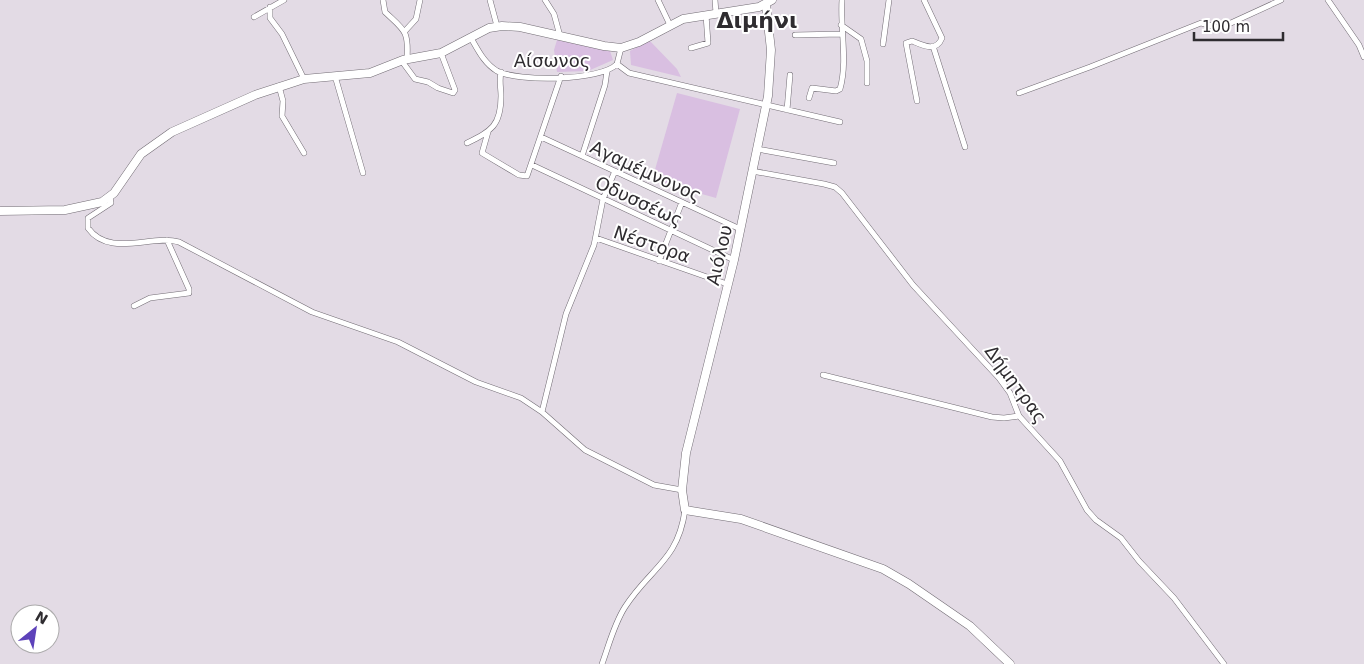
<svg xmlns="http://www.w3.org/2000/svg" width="1364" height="664" font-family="'DejaVu Sans',sans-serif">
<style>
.green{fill:#d9bfe1}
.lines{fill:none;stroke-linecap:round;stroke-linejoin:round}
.street-casing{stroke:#726c74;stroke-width:6}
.secondary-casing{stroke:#726c74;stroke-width:9}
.street{stroke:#fff;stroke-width:5}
.secondary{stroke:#fff;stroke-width:8}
.labels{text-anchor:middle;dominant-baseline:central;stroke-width:4;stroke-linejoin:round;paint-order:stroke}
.street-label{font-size:18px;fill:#2f2c30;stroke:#fff}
.district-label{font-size:22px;font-weight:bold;fill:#2f2c30;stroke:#fff}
</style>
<rect width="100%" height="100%" fill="#e3dbe5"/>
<path class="green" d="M 557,40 L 610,51 L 613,60 L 588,71 L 557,72 L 554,50 Z
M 649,40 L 677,69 L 681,77 L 631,65 L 630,51 Z
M 677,93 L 740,109 L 716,198 L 652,180 Z"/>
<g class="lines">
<g class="street-casing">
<path id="street" d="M 383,0 L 385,12 C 404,30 409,30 407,59
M 490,0 L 497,26
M 545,0 L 554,14 L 560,36
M 658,0 L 670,25
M 715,0 L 716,13
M 1328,0 L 1359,45 L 1364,57
M 270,7 L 270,18 L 282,34 L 304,79
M 254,17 L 284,0
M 841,25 L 861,39 L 867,61 L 867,83
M 405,31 L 416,19 L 420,0
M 795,35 L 841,34
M 471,38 C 478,50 484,63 497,71 C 518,82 601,81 617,64 L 621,48
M 883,44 L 889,0
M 933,46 L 965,147
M 691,48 L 708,43 L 706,15
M 401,60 L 415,79 L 428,82 L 438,88 L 453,93 L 455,90 L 441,53
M 617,64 L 629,73 L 840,122
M 335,76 L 363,173
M 279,86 L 283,101 L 282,116 L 304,153
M 1019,93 L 1090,67 L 1201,23 L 1220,28 L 1281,0
M 809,98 L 812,88 L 836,91 L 840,89 C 848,61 840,29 842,0
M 917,101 L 906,43 L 912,41 C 922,45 936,53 942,38 L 924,0
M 787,110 L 790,75
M 488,132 L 482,153 L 519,175 L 527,176 L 561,76
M 541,137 L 740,229
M 467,143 C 491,131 501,126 501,96 C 501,88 499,81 501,72
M 757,149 L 834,163
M 582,156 L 605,85 L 607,71
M 532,165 L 734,260
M 752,171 L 824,184 L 835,187 L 842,193 L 913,285 L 999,378 L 1010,393 L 1019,416 L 1060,461 L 1087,510 L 1096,520 L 1121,538 L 1139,561 L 1174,598 L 1224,664
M 110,197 L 111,203 L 88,218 L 88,228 C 109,258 152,234 179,242 L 312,312 L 398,342 L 476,382 L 521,398 L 542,412 L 585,450 L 654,485 L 682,490
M 596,238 L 727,284
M 659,261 L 682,202
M 134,306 L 150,298 L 189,293 L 189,289 L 167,240
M 823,375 L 992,417 L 1004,418 L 1019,416
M 542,412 L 566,314 L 594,245 L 603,199 L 615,171
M 602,664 C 609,645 614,624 625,607 C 650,568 678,561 685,510"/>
</g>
<g class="secondary-casing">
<path id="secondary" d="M 766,5 L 771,50 L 768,96 L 734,260 L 686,453 L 682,490 L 685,510 L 741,519 L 883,569 L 909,584 L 970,626 L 1010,664
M 0,211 L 65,210 L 102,202 L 114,193 L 141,154 L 172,132 L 255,95 L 304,79 L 370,73 L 403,60 L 441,53 L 489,28 L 502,26 L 520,27 L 604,46 L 621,48 L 639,42 L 683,19 L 759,7 L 772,0"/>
</g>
<use href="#street" class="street"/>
<use href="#secondary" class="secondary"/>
</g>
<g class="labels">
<g class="street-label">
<text x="552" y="60">Αίσωνος</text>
<text transform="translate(646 171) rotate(25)">Αγαμέμνονος</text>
<text transform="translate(639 201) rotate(25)">Οδυσσέως</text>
<text transform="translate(652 244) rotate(19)">Νέστορα</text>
<text transform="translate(719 255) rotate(-77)">Αιόλου</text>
<text transform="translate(1016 384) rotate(54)">Δήμητρας</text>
</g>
<g class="district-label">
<text x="757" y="20">Διμήνι</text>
</g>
</g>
<g transform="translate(35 629) rotate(30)"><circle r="24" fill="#ffffff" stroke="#acabac"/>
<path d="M0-4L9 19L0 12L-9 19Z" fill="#5d42ba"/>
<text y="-8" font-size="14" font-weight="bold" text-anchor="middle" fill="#2f2c30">N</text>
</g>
<path d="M1194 32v8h89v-8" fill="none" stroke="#2f2c30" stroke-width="2.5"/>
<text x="1202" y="32" font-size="15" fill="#2f2c30" stroke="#ffffff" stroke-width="4" paint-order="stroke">100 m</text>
</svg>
